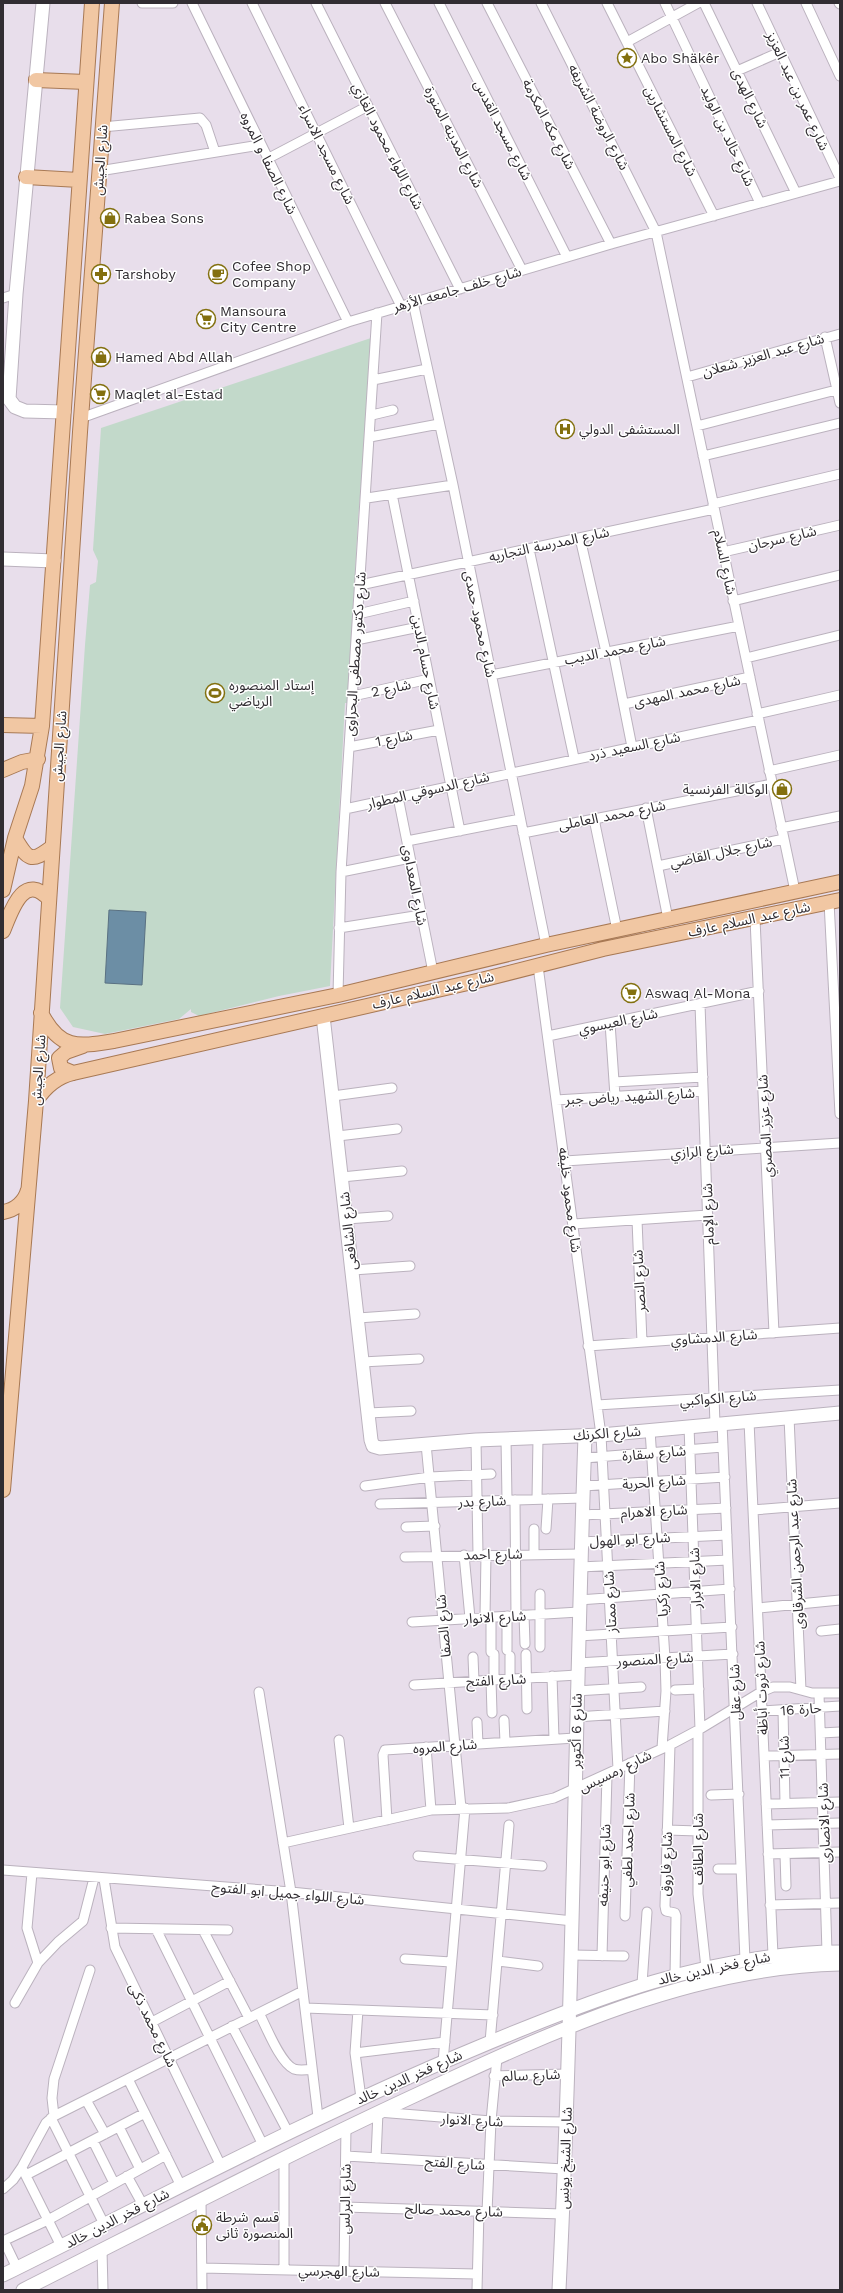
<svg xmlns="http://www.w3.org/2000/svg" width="843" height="2293" font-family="'Work Sans','Noto Sans Arabic',sans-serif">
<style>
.green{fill:#c2d9ca}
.water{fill:#6c8ea5;stroke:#5a7182}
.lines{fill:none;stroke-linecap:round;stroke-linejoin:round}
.street-casing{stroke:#bbb2be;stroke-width:11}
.secondary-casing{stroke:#bbb2be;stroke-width:15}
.primary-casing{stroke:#a87954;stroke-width:16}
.street{stroke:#fff;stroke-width:9}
.secondary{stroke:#fff;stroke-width:13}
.primary{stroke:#f1c7a3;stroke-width:14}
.labels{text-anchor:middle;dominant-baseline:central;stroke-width:3;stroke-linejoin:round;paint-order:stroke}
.poi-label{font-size:14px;fill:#312d32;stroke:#fff;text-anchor:start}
.street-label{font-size:14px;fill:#312d32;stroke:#fff}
</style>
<rect width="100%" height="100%" fill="#e8deeb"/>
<path class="green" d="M 374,337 L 358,520 L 348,703 L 345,703 L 330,986 L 279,996 L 199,1016 L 191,1012 L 191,1009 L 179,1019 L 105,1034 L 73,1027 L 60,1008 L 85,645 L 90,585 L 96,582 L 98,561 L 93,550 L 101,428 Z"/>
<path class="water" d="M 109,910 L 146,912 L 142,985 L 105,983 Z"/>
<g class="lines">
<g class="street-casing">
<path id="street" d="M 142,3 L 173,3
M 192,3 L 348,322
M 252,3 L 401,306
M 316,3 L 460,289
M 385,3 L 522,270
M 439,3 L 567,257
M 487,3 L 611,244
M 541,3 L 656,232 L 795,891
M 607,3 L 714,216
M 665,3 L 760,203
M 704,3 L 796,193
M 757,3 L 840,178
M 806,3 L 840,76
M 839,3 L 840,4
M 627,42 L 698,3
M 737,71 L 780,52
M 102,127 L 200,118 L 206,125 L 215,152
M 267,159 L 368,106
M 99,171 L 260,145
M 3,298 L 16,294
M 413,302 L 453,485 L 546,945
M 825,337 L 840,403
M 687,377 L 840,334
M 373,380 L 427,369
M 372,415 L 393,410
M 81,418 L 348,322 L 611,244 L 840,181
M 697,426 L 840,389
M 370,437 L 439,424
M 703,456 L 840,423
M 392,494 L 460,831
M 367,498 L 453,485
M 713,504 L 840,474
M 580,538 L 606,652
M 529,549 L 574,758
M 723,552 L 840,525
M 360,585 L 714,509
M 733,601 L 840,575
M 358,614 L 414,601
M 356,640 L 419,627
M 613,651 L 632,747
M 746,658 L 840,635
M 491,675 L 739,626
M 353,696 L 429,679
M 624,704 L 750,677
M 757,714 L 840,695
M 349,747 L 439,730
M 769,771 L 840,755
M 398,797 L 433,972
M 646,808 L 668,919
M 345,809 L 759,720
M 594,819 L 617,930
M 781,828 L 840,816
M 523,833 L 772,784
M 407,841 L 520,819
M 658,866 L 784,839
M 341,872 L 410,858
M 829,902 L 840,1114
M 755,919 L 774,1333
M 339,928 L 421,915
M 538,966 L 601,1435 L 618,1769
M 338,995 L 341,872 L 377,313
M 700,1004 L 715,1424
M 610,1023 L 615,1096
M 548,1036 L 759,991
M 614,1082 L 703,1077
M 333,1096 L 392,1088
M 556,1100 L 703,1091
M 338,1136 L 397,1129
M 565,1161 L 840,1143
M 342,1177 L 402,1171
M 347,1219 L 388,1216
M 637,1220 L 642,1342
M 573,1224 L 708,1215
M 353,1270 L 410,1266
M 358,1318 L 415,1314
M 588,1346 L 840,1328
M 362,1362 L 419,1359
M 597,1405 L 840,1390
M 368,1413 L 411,1411
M 789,1417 L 801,1690
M 749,1421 L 773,1955
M 722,1423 L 745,1960
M 689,1426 L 700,1729
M 650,1430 L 665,1658 L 666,1691 L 662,1748
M 506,1439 L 507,1500
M 476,1440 L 478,1554
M 426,1444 L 461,1808
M 584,1458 L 723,1447
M 365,1486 L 430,1477 L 491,1474
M 583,1486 L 725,1477
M 537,1499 L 538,1438
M 515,1500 L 516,1615
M 380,1504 L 583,1498
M 753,1510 L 840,1503
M 582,1515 L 726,1508
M 406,1527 L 435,1526
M 546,1529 L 548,1499
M 581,1542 L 727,1535
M 534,1554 L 534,1529
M 464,1555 L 470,1618
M 405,1557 L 581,1554
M 580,1567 L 728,1560
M 540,1594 L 540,1647
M 579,1600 L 730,1589
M 758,1608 L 840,1600
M 524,1615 L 525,1644
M 507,1616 L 507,1650
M 485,1617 L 486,1554
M 491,1617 L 491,1652
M 412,1622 L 579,1612
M 821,1631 L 840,1629
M 578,1636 L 732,1627
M 494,1654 L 494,1680
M 526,1654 L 527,1709
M 510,1656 L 510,1679
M 473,1657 L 474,1681
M 577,1663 L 733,1654
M 552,1676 L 554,1739
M 491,1680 L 492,1713
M 414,1685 L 577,1675
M 675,1690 L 699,1689
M 576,1691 L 641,1687
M 259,1692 L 291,1892 L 318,2117
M 819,1694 L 827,1952
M 783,1710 L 785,1803
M 762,1711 L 840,1706
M 576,1717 L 665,1711
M 504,1720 L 505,1742
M 477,1722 L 478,1744
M 698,1730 L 698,1894 L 706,1968
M 821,1733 L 840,1732
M 339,1740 L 349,1828
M 670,1745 L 665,1906 L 666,1911 L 675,1913 L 676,1916 L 675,1976
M 426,1747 L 431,1810
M 764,1756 L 840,1754
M 711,1795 L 739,1794
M 766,1804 L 840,1802
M 387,1820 L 383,1755 L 385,1750 L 575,1738
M 767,1825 L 840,1823
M 667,1830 L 698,1831
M 283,1843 L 431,1810 L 508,1808 L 554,1798 L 670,1745 L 700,1729 L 761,1692 L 773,1687 L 790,1687 L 812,1693 L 840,1693
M 768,1854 L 840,1852
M 785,1854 L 786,1886
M 418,1856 L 542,1866
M 718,1869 L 741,1869
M 3,1870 L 291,1892 L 573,1921
M 104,1879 L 115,1947 L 221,2166
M 770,1905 L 840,1903
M 625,1916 L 630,1763
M 111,1928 L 228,1930
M 156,1929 L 263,2145
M 203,1930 L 249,2018
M 572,1955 L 624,1956
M 602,1956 L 607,1775
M 405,1959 L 451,1962
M 498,1961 L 538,1966
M 38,1963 L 58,1942 L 83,1921 L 94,1878
M 642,1984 L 647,1912
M 15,2003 L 38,1963 L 27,1928 L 32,1873
M 305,2008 L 493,2015
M 358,2010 L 355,2053 L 361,2098
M 259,2013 C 266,2026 280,2063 294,2069 C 300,2071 306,2070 312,2069
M 152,2022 L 230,1981
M 232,2026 L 288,2132
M 490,2042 L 509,1825
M 355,2053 L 445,2042
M 443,2062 L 465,1808
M 494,2076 L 568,2074
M 128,2079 L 181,2186
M 86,2100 L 105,2134
M 54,2116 L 52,2098 L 54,2079 L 90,1970
M 51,2118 L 104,2224
M 119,2127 L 140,2169
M 93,2141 L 114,2183
M 346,2156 L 564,2169
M 284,2158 L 284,2270
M 376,2158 L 378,2112 L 491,2121 L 566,2122
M 23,2170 L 61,2246
M 26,2175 L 145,2113
M 127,2176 L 143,2205
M 3,2189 L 13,2180 L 22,2167 L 46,2123 L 54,2116 L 303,1991
M 201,2200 L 202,2290
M 345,2207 L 562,2214
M 487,2212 L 491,2121 L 497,2058
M 3,2241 L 48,2220 L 166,2155
M 4,2241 L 17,2268
M 102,2250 L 103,2290
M 202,2268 L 477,2274
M 344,2271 L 346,2127
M 477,2290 L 479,2211"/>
</g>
<g class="secondary-casing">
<path id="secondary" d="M 43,3 L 16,294 L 9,399 L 15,407 L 25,411 L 64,412
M 3,559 L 54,561
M 323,1016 L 371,1440 L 373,1446 L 380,1448 L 476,1440 L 601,1435 L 840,1413
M 3,2275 C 159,2198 313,2116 474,2049 C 590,2000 712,1952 840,1952
M 23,2290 C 154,2224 284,2156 418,2094 C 551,2032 691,1967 840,1964
M 559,2290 C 573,2005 575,1720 585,1436"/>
</g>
<g class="primary-casing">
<path id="primary" d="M 36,80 L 86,82
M 26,177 L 79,180
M 3,725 L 42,726
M 3,770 L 22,762 L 38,759
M 15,838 C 28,860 31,863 52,847
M 3,890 L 15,838 L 32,786 L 42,726 L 92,3
M 3,931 C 11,912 23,871 49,899
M 41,1013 C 60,1050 77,1047 114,1041 L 338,995 L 546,945 L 840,882
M 73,1073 L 61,1068 L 59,1058 L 66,1052 L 83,1046
M 36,1101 C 45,1087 56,1077 73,1073 L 481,980 L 603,949 L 840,900
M 3,1212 C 15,1210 25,1202 28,1190
M 3,1490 L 36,1101 L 80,432 L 112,3"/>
</g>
<use href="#street" class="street"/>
<use href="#secondary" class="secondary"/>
<use href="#primary" class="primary"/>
</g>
<defs>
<g id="sight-ring" transform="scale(1)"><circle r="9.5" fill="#fff" stroke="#83700f" stroke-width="1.5"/><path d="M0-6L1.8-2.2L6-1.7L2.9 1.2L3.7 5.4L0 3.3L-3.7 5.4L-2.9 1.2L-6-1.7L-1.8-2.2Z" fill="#83700f"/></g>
<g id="shop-ring" transform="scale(1)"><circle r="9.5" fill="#fff" stroke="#83700f" stroke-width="1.5"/><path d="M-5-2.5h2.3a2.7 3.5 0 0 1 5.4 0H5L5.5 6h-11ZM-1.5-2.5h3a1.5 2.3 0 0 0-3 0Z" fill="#83700f"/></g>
<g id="pharmacy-ring" transform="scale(1)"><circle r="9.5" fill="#fff" stroke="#83700f" stroke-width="1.5"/><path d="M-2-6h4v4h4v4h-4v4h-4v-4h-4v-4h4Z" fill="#83700f"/></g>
<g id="cafe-ring" transform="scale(1)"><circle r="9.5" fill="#fff" stroke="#83700f" stroke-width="1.5"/><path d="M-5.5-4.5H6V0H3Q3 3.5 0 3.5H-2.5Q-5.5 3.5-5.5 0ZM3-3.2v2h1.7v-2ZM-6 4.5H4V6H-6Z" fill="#83700f"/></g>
<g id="supermarket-ring" transform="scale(1)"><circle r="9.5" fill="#fff" stroke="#83700f" stroke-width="1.5"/><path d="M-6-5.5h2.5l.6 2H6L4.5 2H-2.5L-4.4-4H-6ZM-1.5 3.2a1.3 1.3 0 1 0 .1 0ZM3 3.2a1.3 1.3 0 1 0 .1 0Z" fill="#83700f"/></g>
<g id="hospital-ring" transform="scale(1)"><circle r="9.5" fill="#fff" stroke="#83700f" stroke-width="1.5"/><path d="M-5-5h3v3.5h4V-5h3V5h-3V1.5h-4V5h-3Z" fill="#83700f"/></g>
<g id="stadium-ring" transform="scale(1)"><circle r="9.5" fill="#fff" stroke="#83700f" stroke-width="1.5"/><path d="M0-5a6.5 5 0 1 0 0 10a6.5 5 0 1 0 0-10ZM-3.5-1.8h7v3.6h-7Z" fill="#83700f"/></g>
<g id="civic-ring" transform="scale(1)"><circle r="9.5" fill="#fff" stroke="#83700f" stroke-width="1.5"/><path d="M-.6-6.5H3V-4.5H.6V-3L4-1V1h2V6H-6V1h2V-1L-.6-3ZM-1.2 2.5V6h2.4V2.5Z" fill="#83700f"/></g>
</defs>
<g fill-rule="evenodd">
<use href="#sight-ring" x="627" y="58"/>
<use href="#shop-ring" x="110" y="218"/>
<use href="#pharmacy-ring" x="101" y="274"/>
<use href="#cafe-ring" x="218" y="274"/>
<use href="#supermarket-ring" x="206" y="319"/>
<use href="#shop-ring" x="101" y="357"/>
<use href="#supermarket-ring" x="100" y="394"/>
<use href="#hospital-ring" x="565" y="429"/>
<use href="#stadium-ring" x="215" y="693"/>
<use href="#shop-ring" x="782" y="789"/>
<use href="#supermarket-ring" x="631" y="993"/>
<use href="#civic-ring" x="202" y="2225"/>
</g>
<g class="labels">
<g class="poi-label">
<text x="641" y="58">Abo Shäkêr</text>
<text x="124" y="218">Rabea Sons</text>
<text x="232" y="266">Cofee Shop<tspan x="232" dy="16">Company</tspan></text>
<text x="115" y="274">Tarshoby</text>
<text x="220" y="311">Mansoura<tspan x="220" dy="16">City Centre</tspan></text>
<text x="115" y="357">Hamed Abd Allah</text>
<text x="114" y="394">Maqlet al-Estad</text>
<text x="579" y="429">المستشفى الدولي</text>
<text x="229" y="685">إستاد المنصوره<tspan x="229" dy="16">الرياضي</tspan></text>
<text x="768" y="789" text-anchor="end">الوكالة الفرنسية</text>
<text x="645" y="993">Aswaq Al-Mona</text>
<text x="216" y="2217">قسم شرطة<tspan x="216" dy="16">المنصورة ثانى</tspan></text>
</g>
<g class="street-label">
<text transform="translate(798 91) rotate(65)">شارع عمر بن عبد العزيز</text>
<text transform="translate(750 98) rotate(64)">شارع الهدى</text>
<text transform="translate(599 117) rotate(63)">شارع الروضة الشريفه</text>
<text transform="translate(549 124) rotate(63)">شارع مكه المكرمة</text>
<text transform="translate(503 130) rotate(63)">شارع مسجد القدس</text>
<text transform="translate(671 131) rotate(63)">شارع المستشارين</text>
<text transform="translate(728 136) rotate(65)">شارع خالد بن الوليد</text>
<text transform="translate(454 137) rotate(63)">شارع المدينه المنورة</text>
<text transform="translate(388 146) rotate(63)">شارع اللواء محمود الغازي</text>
<text transform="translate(327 154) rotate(64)">شارع مسجد الاسراء</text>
<text transform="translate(100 160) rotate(-86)">شارع الجيش</text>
<text transform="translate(269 163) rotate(64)">شارع الصفا و المروه</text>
<text transform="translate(457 289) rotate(-16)">شارع خلف جامعه الأزهر</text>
<text transform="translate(763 355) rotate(-16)">شارع عبد العزيز شعلان</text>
<text transform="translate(782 538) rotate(-13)">شارع سرحان</text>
<text transform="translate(549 544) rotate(-12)">شارع المدرسة التجاريه</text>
<text transform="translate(725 562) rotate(78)">شارع السلام</text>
<text transform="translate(480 624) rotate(78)">شارع محمود حمدى</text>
<text transform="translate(615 650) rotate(-11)">شارع محمد الديب</text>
<text transform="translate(355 654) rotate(-86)">شارع دكتور مصطفى البحراوى</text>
<text transform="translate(426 662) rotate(79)">شارع حسام الدين</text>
<text transform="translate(391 688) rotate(-12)">شارع 2</text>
<text transform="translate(687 691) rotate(-12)">شارع محمد المهدى</text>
<text transform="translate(394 738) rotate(-11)">شارع 1</text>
<text transform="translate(59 746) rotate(-86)">شارع الجيش</text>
<text transform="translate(634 746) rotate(-12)">شارع السعيد ذرد</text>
<text transform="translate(428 790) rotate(-13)">شارع الدسوقي المطوار</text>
<text transform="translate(612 815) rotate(-11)">شارع محمد العاملى</text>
<text transform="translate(721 852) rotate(-12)">شارع جلال القاضي</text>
<text transform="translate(415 885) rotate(79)">شارع المعداوى</text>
<text transform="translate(749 919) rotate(-12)">شارع عبد السلام عارف</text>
<text transform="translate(433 990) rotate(-13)">شارع عبد السلام عارف</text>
<text transform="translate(618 1021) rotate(-12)">شارع العيسوي</text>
<text transform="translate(38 1070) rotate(-86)">شارع الجيش</text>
<text transform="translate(630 1096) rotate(-3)">شارع الشهيد رياض جبر</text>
<text transform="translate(765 1126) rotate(-93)">شارع عزيز المصري</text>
<text transform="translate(702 1151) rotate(-4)">شارع الرازي</text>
<text transform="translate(570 1200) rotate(83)">شارع محمود خليفه</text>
<text transform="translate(708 1214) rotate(-92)">شارع الإمام</text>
<text transform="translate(348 1231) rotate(-96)">شارع الشافعى</text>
<text transform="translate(639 1281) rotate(-93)">شارع النصر</text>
<text transform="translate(714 1337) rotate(-4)">شارع الدمشاوي</text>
<text transform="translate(718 1398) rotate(-4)">شارع الكواكبي</text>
<text transform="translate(607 1433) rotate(-4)">شارع الكرنك</text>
<text transform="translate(654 1453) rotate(-5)">شارع سقارة</text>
<text transform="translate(654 1482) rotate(-4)">شارع الحرية</text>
<text transform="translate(482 1501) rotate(-2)">شارع بدر</text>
<text transform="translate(654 1511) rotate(-3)">شارع الاهرام</text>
<text transform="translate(630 1539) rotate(-3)">شارع ابو الهول</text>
<text transform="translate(493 1554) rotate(-1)">شارع احمد</text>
<text transform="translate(795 1554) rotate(-93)">شارع عبد الرحمن الشرقاوى</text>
<text transform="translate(695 1578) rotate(-92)">شارع الابرار</text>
<text transform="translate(661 1589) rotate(-94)">شارع زكريا</text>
<text transform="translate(610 1602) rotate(-93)">شارع ممتاز</text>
<text transform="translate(495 1617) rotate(-3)">شارع الانوار</text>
<text transform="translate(443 1626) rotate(-95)">شارع الصفا</text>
<text transform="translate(655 1659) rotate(-3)">شارع المنصور</text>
<text transform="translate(496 1680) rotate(-3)">شارع الفتح</text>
<text transform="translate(761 1688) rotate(-92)">شارع ثروت أباظة</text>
<text transform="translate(735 1692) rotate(-92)">شارع عقل</text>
<text transform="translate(801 1709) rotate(-4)">حارة 16</text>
<text transform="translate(576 1731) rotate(-89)">شارع 6 أكتوبر</text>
<text transform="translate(445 1746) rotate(-4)">شارع المروه</text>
<text transform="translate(784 1757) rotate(-91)">شارع 11</text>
<text transform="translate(615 1771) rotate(-26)">شارع رمسيس</text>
<text transform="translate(824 1823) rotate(-92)">شارع الانصارى</text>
<text transform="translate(628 1840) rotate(-88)">شارع احمد لطفي</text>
<text transform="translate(698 1849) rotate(-90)">شارع الطائف</text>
<text transform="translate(666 1864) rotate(-88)">شارع فاروق</text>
<text transform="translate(604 1865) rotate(-88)">شارع ابو حنيفه</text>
<text transform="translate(288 1893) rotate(5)">شارع اللواء جميل ابو الفتوح</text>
<text transform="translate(714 1968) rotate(-12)">شارع فخر الدين خالد</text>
<text transform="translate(153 2025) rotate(64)">شارع محمد ذكى</text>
<text transform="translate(531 2075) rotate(-2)">شارع سالم</text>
<text transform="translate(409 2077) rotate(-24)">شارع فخر الدين خالد</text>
<text transform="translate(472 2120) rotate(3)">شارع الانوار</text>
<text transform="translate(565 2158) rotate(-88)">شارع الشيخ يونس</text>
<text transform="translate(455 2163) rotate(4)">شارع الفتح</text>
<text transform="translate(345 2199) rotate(-89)">شارع البرلس</text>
<text transform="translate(454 2210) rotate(2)">شارع محمد صالح</text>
<text transform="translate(117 2218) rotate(-27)">شارع فخر الدين خالد</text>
<text transform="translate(339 2271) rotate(1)">شارع الهجرسي</text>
</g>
</g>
<rect width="843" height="2293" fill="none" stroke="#312d32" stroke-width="8"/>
</svg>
